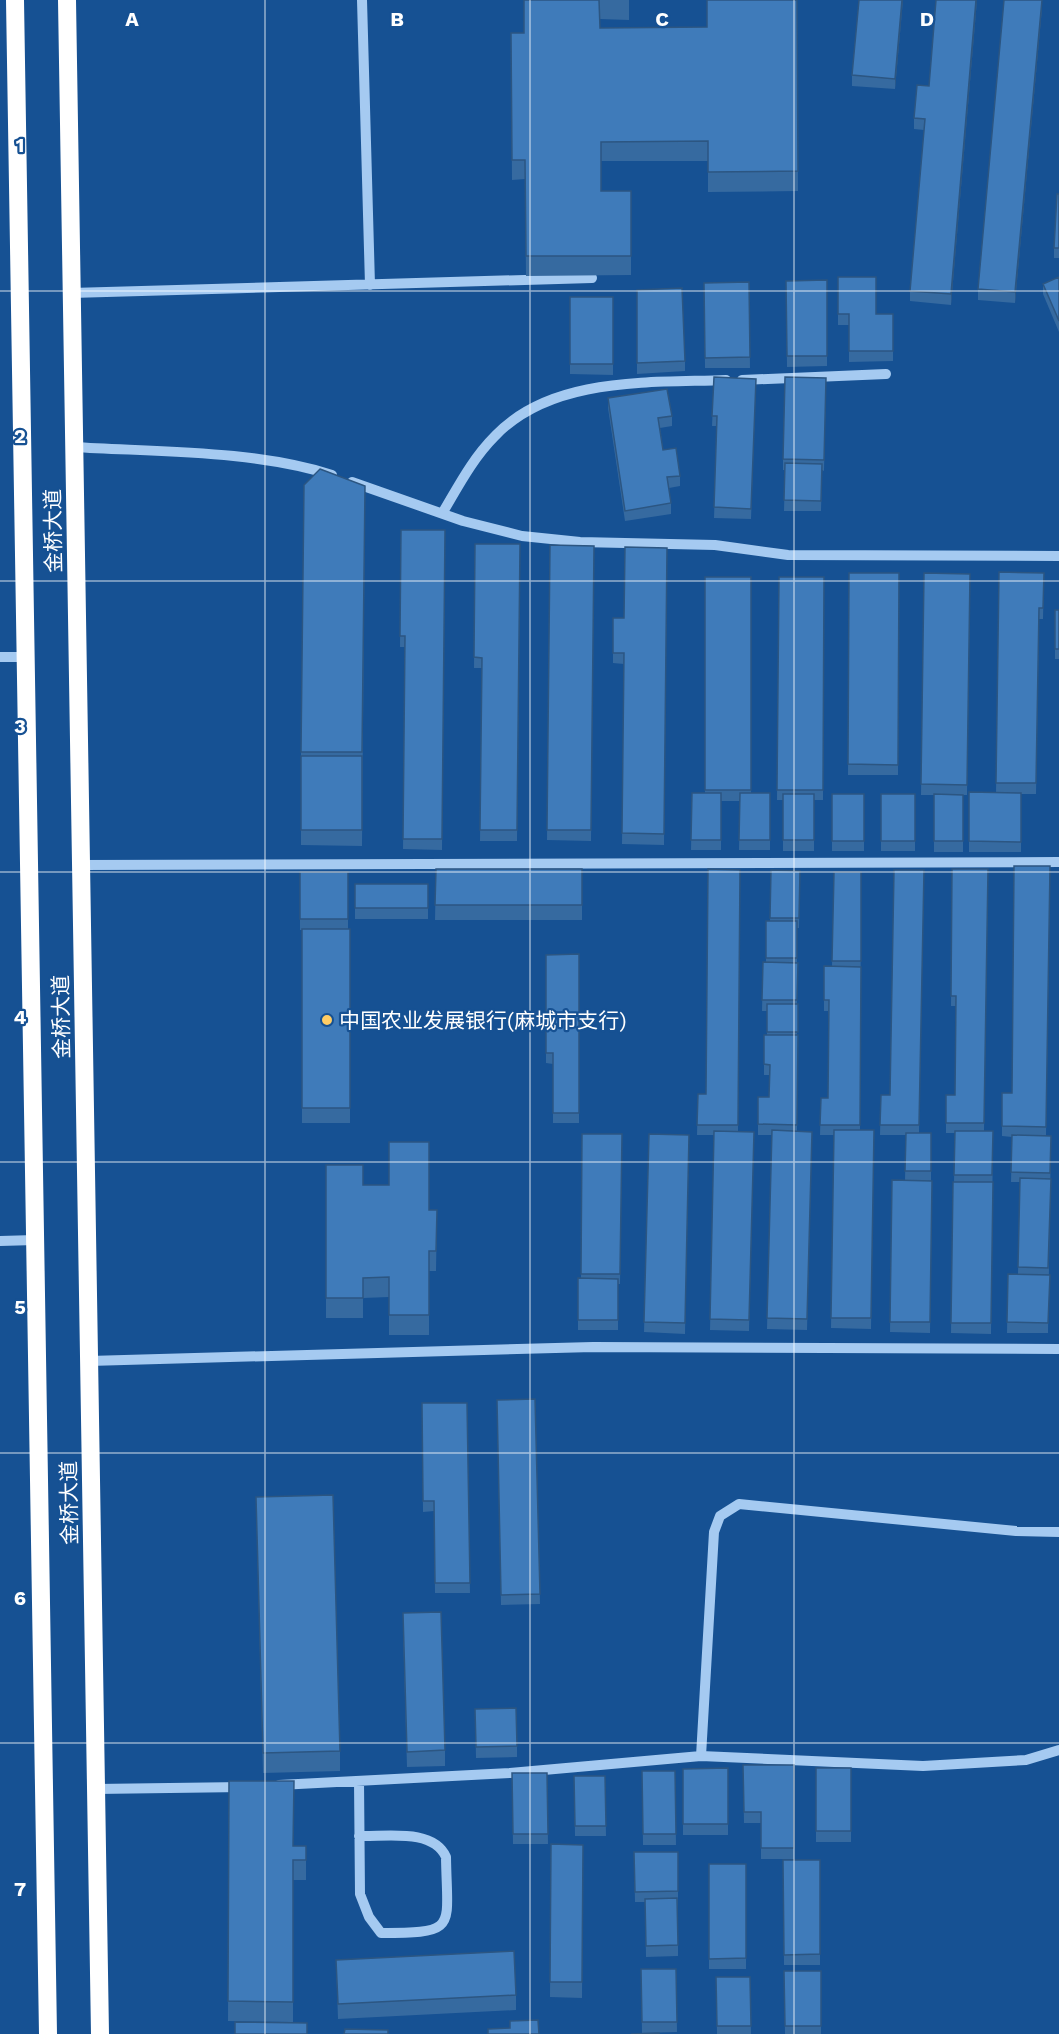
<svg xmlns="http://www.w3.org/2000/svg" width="1059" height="2034" font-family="'Work Sans','Noto Sans SC',sans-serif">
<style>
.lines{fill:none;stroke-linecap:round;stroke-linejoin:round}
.minor{stroke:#a5caf1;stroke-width:10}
.highway{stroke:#fff;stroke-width:18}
.wall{fill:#366aa0}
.shaded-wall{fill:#2c5682}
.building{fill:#3f7bba;stroke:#2c5682;stroke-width:1.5}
.grid{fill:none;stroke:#fff;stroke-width:1.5;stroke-opacity:0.55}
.poi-dot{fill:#ffcd65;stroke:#165193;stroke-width:2}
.labels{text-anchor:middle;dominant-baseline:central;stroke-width:4.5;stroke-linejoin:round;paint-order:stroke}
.street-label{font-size:21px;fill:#fff;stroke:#165193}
.poi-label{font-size:21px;fill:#fff;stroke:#165193;text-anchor:start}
.grid-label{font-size:20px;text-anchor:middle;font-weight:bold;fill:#fff;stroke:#165193;stroke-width:4.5;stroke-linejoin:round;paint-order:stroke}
</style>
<rect width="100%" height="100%" fill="#165193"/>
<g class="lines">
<path class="minor" d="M 362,0 L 370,285
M 71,293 L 592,278
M 742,380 L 886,374
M 74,447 C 155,452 255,450 332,475
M 352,482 L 463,521 L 522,536 L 580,542 L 715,545 L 788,555 L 1059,556
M 443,512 C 459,485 473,458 495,436 C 552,376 651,383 726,380
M 0,657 L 26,657
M 81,865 L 1059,862
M 0,1241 L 35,1240
M 89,1361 L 593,1347 L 1059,1349
M 701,1756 L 714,1532 L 720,1516 L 739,1504 L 1016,1531 L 1059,1532
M 279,1785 L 510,1773 L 701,1756 L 923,1766 L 1026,1760 L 1059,1750
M 96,1789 L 243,1787
M 359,1836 C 386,1837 433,1828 446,1857 C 447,1929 459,1933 381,1933 L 369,1917 L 360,1894 L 359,1781"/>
<path class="highway" d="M 15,0 L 48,2034
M 67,0 L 100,2034"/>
</g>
<path class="wall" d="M 524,0 L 629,0 L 629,20 L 600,19 L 600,28 L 707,27 L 797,0 L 798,191 L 708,192 L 708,161 L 601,161 L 601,191 L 631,191 L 631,275 L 526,276 L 525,179 L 512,180 L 511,53 L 524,33 Z
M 859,0 L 903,0 L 895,89 L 852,86 L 852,75 Z
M 977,0 L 951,305 L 910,301 L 910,291 L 924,130 L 914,129 L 914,118 L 929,86 Z
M 1042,8 L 1015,303 L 978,300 L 978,289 Z
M 1059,194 L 1059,258 L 1054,258 L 1054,248 Z
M 838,277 L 876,314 L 893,314 L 893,361 L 849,362 L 849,325 L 838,325 Z
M 1059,277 L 1059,332 L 1043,294 L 1043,284 Z
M 827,280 L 827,366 L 787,367 L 786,281 Z
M 749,282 L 750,368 L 705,368 L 704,283 Z
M 637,290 L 685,361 L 685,371 L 637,374 Z
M 570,297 L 613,297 L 613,375 L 570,374 Z
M 714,377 L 756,379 L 751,519 L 714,518 L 717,426 L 712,426 Z
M 826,378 L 824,471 L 822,470 L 821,511 L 784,511 L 785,470 L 783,470 L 783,459 Z
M 608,398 L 672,416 L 672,426 L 660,428 L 663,450 L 680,476 L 680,486 L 669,488 L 671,503 L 671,514 L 625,521 L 608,408 Z
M 365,486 L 362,846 L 301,845 L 301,752 Z
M 401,530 L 445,530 L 442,850 L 403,849 L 405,647 L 400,647 Z
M 475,544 L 520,544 L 517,841 L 480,841 L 482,668 L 474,668 Z
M 550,545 L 594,546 L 591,841 L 547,840 Z
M 667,548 L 664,845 L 622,844 L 624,664 L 613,663 L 613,618 L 624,618 Z
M 999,572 L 1044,573 L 1043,619 L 1039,619 L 1036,794 L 1021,794 L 1021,852 L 969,852 L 969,792 L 996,793 Z
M 849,573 L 899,573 L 898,775 L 848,775 Z
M 924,573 L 970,574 L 967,795 L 963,795 L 963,852 L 934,852 L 934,795 L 921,795 Z
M 705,577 L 751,577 L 751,793 L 770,793 L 770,850 L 739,850 L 740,801 L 721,801 L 721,850 L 691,850 L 692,793 L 705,793 Z
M 779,577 L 824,577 L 823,800 L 814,800 L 814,851 L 783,851 L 783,800 L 777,800 Z
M 1055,610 L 1059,610 L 1059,659 L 1055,659 Z
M 832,794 L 864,794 L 864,851 L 832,851 Z
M 881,794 L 915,794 L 915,851 L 881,851 Z
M 1050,866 L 1046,1136 L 1051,1136 L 1048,1333 L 1007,1333 L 1008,1274 L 1018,1274 L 1020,1182 L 1011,1182 L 1012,1137 L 1002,1136 L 1002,1093 L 1012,1093 Z
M 436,869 L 582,869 L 582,920 L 435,920 Z
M 952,869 L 988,869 L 984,1131 L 993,1131 L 991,1334 L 951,1333 L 953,1182 L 954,1182 L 955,1133 L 946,1133 L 946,1095 L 955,1095 L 956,1006 L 951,1006 Z
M 740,870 L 738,1132 L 754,1132 L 749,1331 L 710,1330 L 714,1135 L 697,1135 L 698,1094 L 706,1094 Z
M 771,870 L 800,871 L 799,928 L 797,928 L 797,1131 L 812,1132 L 807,1330 L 767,1329 L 772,1135 L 758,1135 L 758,1097 L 769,1097 L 770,1075 L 764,1075 L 764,1035 L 767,1035 L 767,1011 L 762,1011 L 763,962 L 766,962 L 766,921 L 770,921 Z
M 924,870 L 919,1133 L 931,1133 L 931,1181 L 932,1191 L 930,1333 L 890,1332 L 892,1180 L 905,1180 L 906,1135 L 880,1135 L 881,1095 L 890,1095 Z
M 300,872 L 348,872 L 348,929 L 350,929 L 350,1123 L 302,1123 L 302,930 L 300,930 Z
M 834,872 L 861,872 L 860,1130 L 874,1130 L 871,1329 L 831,1328 L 834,1135 L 820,1135 L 821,1098 L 828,1098 L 828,1011 L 824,1011 L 824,966 L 832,966 Z
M 355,884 L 428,884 L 428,919 L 355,919 Z
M 579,954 L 579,1123 L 553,1123 L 553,1064 L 546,1063 L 546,955 Z
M 582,1134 L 622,1134 L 620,1284 L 618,1284 L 618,1330 L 578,1330 L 578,1278 L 581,1278 Z
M 649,1134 L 689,1135 L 685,1334 L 644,1332 Z
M 326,1165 L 363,1185 L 429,1210 L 437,1210 L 436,1271 L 429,1271 L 429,1335 L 389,1335 L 389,1297 L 363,1298 L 363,1318 L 326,1318 Z
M 535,1399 L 540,1604 L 501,1605 L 497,1400 Z
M 422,1403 L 467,1403 L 470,1593 L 435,1593 L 434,1511 L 423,1512 Z
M 256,1497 L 340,1751 L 340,1771 L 263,1773 Z
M 403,1628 L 445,1750 L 445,1766 L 407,1767 Z
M 475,1709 L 517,1746 L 517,1757 L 476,1758 Z
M 743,1765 L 794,1765 L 794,1859 L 761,1859 L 761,1823 L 744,1823 Z
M 728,1768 L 728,1835 L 683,1835 L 683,1769 Z
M 816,1768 L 851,1768 L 851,1842 L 816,1842 Z
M 642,1771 L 675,1771 L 676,1845 L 643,1845 Z
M 512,1773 L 547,1773 L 548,1844 L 513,1844 Z
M 574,1776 L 605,1776 L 606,1836 L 575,1836 Z
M 229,1781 L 293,1846 L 306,1846 L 306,1880 L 293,1880 L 293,2022 L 228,2021 Z
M 551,1844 L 583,1845 L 582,1998 L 550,1997 Z
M 634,1852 L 678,1852 L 678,1956 L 646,1957 L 645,1902 L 635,1902 Z
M 783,1860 L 820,1860 L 820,1965 L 784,1965 Z
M 709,1864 L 746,1864 L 746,1969 L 709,1969 Z
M 336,1960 L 516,1995 L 516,2010 L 338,2019 Z
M 641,1969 L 676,1969 L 677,2032 L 642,2033 Z
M 784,1971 L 821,1971 L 821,2034 L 785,2034 Z
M 716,1977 L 750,1977 L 751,2034 L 717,2034 Z"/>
<path class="shaded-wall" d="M 902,0 L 903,0 L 895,89 L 895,79 Z
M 976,0 L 977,0 L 951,305 L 951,294 Z
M 1042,0 L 1042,8 L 1015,303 L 1015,292 Z"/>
<path class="building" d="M 524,0 L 599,0 L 600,28 L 707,27 L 707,0 L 797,0 L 798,171 L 708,172 L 708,141 L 601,142 L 601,191 L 631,191 L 631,256 L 526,256 L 525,160 L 512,160 L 511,33 L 524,33 Z
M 859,0 L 902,0 L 895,79 L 852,75 Z
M 936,0 L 976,0 L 951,294 L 910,291 L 925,119 L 914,118 L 917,85 L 929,86 Z
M 1004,0 L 1042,0 L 1015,292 L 978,289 Z
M 1057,194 L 1059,194 L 1059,248 L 1054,248 Z
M 838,277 L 876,277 L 876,314 L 893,314 L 893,351 L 849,351 L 849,314 L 838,314 Z
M 1059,277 L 1059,321 L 1043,284 Z
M 827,280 L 827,356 L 787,356 L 786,281 Z
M 749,282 L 750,357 L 705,358 L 704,283 Z
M 682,288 L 685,361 L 637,363 L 637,290 Z
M 570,297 L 613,297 L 613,364 L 570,364 Z
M 714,377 L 756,379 L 751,509 L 714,507 L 717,416 L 712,416 Z
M 785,377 L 826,378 L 824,460 L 783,459 Z
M 667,389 L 672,416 L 658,418 L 663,450 L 676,448 L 680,476 L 667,477 L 671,503 L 625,511 L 608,398 Z
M 785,463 L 822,464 L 821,501 L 784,500 Z
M 320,469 L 365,486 L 362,752 L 301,752 L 304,485 Z
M 401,530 L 445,530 L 442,839 L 403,839 L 405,636 L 400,636 Z
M 475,544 L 520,544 L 517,830 L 480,830 L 482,658 L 474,657 Z
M 550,545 L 594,546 L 591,830 L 547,830 Z
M 625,547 L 667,548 L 664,834 L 622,833 L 624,653 L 613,653 L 613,618 L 624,618 Z
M 999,572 L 1044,573 L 1043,608 L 1039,608 L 1036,783 L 996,783 Z
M 849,573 L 899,573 L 898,765 L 848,764 Z
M 924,573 L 970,574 L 967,785 L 921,784 Z
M 705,577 L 751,577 L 751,790 L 705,790 Z
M 779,577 L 824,577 L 823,790 L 777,790 Z
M 1055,610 L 1059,610 L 1059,649 L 1055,649 Z
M 301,756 L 362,756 L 362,830 L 301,830 Z
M 969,792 L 1021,793 L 1021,842 L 969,841 Z
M 692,793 L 721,793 L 721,840 L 691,840 Z
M 740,793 L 770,793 L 770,840 L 739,840 Z
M 783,794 L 814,794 L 814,840 L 783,840 Z
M 832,794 L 864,794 L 864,841 L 832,841 Z
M 881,794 L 915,794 L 915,841 L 881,841 Z
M 934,794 L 963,795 L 963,841 L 934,841 Z
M 1014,866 L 1050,866 L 1046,1127 L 1002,1126 L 1002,1093 L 1012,1093 Z
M 436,869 L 582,869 L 582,905 L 435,905 Z
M 708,869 L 740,870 L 738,1125 L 697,1125 L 698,1094 L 706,1094 Z
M 952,869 L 988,869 L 984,1123 L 946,1123 L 946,1095 L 955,1095 L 956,996 L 951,996 Z
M 771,870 L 800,871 L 799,918 L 770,918 Z
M 894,870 L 924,870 L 919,1125 L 880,1125 L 881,1095 L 890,1095 Z
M 300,872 L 348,872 L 348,919 L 300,919 Z
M 834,872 L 861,872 L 861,961 L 832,961 Z
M 355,884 L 428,884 L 428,908 L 355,908 Z
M 766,921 L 797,921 L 797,958 L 766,958 Z
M 302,929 L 350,929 L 350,1108 L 302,1108 Z
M 579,954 L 579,1113 L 553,1113 L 553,1053 L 546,1053 L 546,955 Z
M 763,962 L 798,963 L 797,1000 L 762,1000 Z
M 824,966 L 861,967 L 860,1125 L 820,1125 L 821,1098 L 828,1098 L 829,1000 L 824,1000 Z
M 767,1004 L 798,1004 L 798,1032 L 767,1032 Z
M 764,1035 L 798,1035 L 797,1125 L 758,1124 L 758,1097 L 769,1097 L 770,1065 L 764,1064 Z
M 772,1130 L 812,1132 L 807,1319 L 767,1318 Z
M 834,1130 L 874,1130 L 871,1318 L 831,1318 Z
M 714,1131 L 754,1132 L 749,1320 L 710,1319 Z
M 955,1131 L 993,1131 L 992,1175 L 954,1175 Z
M 906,1133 L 931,1133 L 931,1171 L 905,1171 Z
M 582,1134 L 622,1134 L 620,1274 L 581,1274 Z
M 649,1134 L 689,1135 L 685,1323 L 644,1322 Z
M 1012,1135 L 1051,1136 L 1050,1173 L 1011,1172 Z
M 389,1142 L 429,1142 L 429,1210 L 437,1210 L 436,1251 L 429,1251 L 429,1315 L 389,1315 L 389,1277 L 363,1278 L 363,1298 L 326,1298 L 326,1165 L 363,1165 L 363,1185 L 389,1185 Z
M 1020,1178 L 1051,1179 L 1048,1268 L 1018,1267 Z
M 892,1180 L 932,1181 L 930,1322 L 890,1322 Z
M 953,1182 L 993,1182 L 991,1323 L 951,1323 Z
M 1008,1274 L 1050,1275 L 1048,1323 L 1007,1322 Z
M 578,1278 L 618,1279 L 618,1320 L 578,1320 Z
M 535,1399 L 540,1594 L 501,1595 L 497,1400 Z
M 422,1403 L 467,1403 L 470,1583 L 435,1583 L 434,1501 L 423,1501 Z
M 333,1495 L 340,1751 L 263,1753 L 256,1497 Z
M 441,1612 L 445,1750 L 407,1752 L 403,1613 Z
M 516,1708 L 517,1746 L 476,1747 L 475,1709 Z
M 743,1765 L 794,1765 L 794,1848 L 761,1848 L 761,1812 L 744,1812 Z
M 728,1768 L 728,1824 L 683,1824 L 683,1769 Z
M 816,1768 L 851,1768 L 851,1831 L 816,1831 Z
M 642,1771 L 675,1771 L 676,1834 L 643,1834 Z
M 512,1773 L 547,1773 L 548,1834 L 513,1834 Z
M 574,1776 L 605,1776 L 606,1826 L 575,1826 Z
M 229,1781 L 294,1781 L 293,1846 L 306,1846 L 306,1860 L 293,1860 L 293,2002 L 228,2001 Z
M 551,1844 L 583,1845 L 582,1982 L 550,1982 Z
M 634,1852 L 678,1852 L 678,1891 L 635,1892 Z
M 783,1860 L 820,1860 L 820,1954 L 784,1955 Z
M 709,1864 L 746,1864 L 746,1958 L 709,1959 Z
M 677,1898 L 678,1945 L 646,1946 L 645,1899 Z
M 514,1951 L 516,1995 L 338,2004 L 336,1960 Z
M 641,1969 L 676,1969 L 677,2022 L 642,2022 Z
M 784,1971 L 821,1971 L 821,2026 L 785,2026 Z
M 716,1977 L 750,1977 L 751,2026 L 717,2026 Z
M 538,2020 L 539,2034 L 488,2034 L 488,2029 L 510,2028 L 510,2021 Z
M 235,2022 L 307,2023 L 307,2034 L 235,2034 Z
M 345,2029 L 388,2030 L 388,2034 L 344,2034 Z
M 659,2033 L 659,2034 L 631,2034 Z"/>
<path class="grid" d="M 265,0 L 265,2034M 530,0 L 530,2034M 794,0 L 794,2034M 0,291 L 1059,291M 0,581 L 1059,581M 0,872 L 1059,872M 0,1162 L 1059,1162M 0,1453 L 1059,1453M 0,1743 L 1059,1743"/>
<circle class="poi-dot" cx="327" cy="1020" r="6"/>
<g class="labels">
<g class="street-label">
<text transform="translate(53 531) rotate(-91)">金桥大道</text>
<text transform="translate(61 1017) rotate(-91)">金桥大道</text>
<text transform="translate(69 1503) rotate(-91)">金桥大道</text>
</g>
<g class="poi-label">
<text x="339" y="1020">中国农业发展银行(麻城市支行)</text>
</g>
</g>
<g class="grid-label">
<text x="132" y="26">A</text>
<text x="397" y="26">B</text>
<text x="662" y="26">C</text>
<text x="927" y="26">D</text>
<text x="20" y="152">1</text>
<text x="20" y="443">2</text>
<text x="20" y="733">3</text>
<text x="20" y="1024">4</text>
<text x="20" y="1314">5</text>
<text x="20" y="1605">6</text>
<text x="20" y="1896">7</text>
</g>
</svg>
